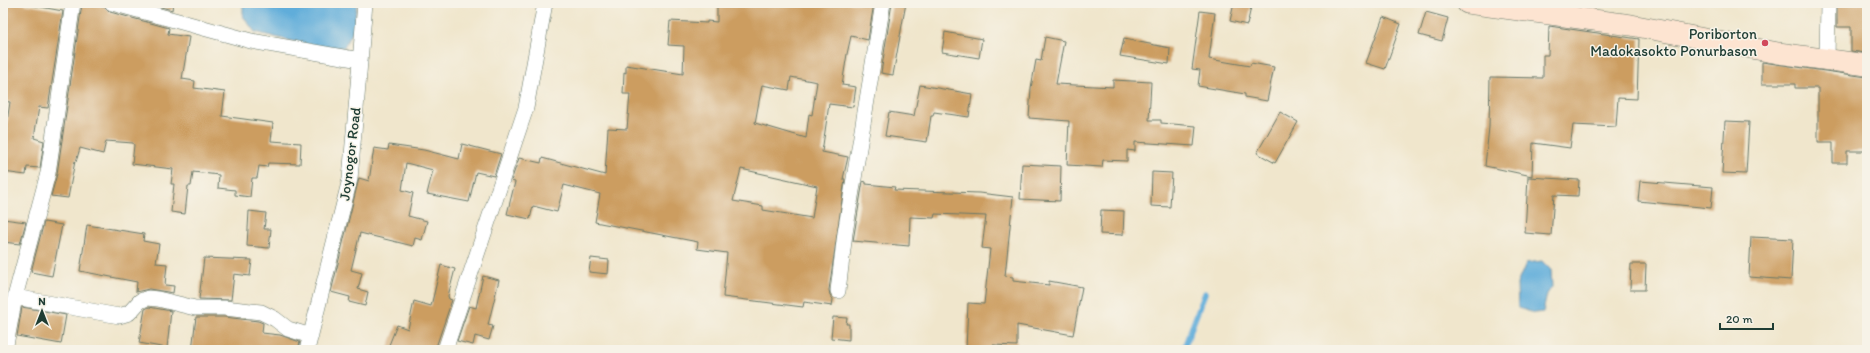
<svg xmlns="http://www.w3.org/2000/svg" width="1870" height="353" font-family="Itim,sans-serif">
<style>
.water{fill:#61adda;stroke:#407587}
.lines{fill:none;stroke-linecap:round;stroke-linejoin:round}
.stream{stroke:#61adda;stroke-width:5.5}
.building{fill:#cc9d61;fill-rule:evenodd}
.street-casing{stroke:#687869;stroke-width:16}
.secondary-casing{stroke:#687869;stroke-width:22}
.street{stroke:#fff;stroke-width:15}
.secondary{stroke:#fde4d1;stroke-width:21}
.poi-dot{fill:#d1495b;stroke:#f7f3e8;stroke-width:1.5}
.labels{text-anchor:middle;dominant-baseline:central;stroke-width:3;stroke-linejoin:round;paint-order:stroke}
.poi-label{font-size:15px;fill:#1f3d34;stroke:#f7f3e8;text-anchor:end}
.street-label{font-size:15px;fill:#1f3d34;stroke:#f7f3e8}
</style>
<rect width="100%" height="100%" fill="#f7f3e8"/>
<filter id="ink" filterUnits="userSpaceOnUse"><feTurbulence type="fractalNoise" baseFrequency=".025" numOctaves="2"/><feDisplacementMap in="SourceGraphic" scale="8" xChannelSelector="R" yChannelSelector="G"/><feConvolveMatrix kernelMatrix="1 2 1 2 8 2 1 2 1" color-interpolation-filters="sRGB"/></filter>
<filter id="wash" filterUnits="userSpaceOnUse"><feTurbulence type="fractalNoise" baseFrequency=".012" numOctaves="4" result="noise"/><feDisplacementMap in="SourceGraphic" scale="16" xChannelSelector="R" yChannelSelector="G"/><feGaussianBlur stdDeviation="0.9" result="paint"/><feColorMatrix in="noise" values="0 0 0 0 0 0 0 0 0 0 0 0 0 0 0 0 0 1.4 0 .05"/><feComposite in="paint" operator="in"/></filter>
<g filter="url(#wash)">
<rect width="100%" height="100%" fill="#f0e6cc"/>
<path class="water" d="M 243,3 L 357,3 L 353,32 L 344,47 L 328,50 L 255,32 L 243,16 Z
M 1542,261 L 1551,270 L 1552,287 L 1547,294 L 1543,312 L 1535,313 L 1518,308 L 1517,284 L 1526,263 Z"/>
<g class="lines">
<path class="stream" d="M 1183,350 L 1205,293"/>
</g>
<g id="blocks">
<path class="building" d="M 3,3 L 18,3 L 63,11 L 48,108 L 39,107 L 34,138 L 44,141 L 40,168 L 27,167 L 26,175 L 3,172 L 3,148 L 10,102 L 3,101 Z
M 146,3 L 173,3 L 172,10 Z
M 717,3 L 874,3 L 868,40 L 851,36 L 847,54 L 842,85 L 856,87 L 853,107 L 829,104 L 822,152 L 848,157 L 843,179 L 845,179 L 829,290 L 830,295 L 833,299 L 832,306 L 804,302 L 803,307 L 723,297 L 727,253 L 697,249 L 698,242 L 595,222 L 600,194 L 564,185 L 557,212 L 533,206 L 530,219 L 507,214 L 515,182 L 511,181 L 519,158 L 541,163 L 542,158 L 605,175 L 608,128 L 627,129 L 630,94 L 623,94 L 624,72 L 626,73 L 626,65 L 683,74 L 684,46 L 668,45 L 670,21 L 707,23 L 707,21 L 717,22 ZM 791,77 L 817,82 L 812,115 L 809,114 L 806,138 L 755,123 L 762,85 L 789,90 ZM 741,169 L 817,186 L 812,218 L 763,210 L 763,206 L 733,201 Z
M 892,3 L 906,3 L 893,75 L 881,73 Z
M 1234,3 L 1252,3 L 1247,25 L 1230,21 Z
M 1837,3 L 1867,3 L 1866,53 L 1851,51 L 1851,27 L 1837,27 Z
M 82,4 L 104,6 L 110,12 L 169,28 L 168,34 L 189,37 L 182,79 L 195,81 L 194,88 L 225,92 L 222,116 L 273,123 L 271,141 L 301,143 L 300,164 L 268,163 L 267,167 L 259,166 L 257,178 L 252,178 L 250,197 L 235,195 L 235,190 L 218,188 L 219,175 L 193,172 L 191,186 L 188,186 L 185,214 L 171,212 L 174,184 L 171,184 L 173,169 L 132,164 L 134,145 L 133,143 L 106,141 L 103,154 L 80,148 L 76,162 L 75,161 L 68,198 L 51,196 L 57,174 Z
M 1200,11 L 1215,13 L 1209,59 L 1250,66 L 1251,63 L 1274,67 L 1267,101 L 1245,97 L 1245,94 L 1198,86 L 1200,70 L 1192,69 Z
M 1426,12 L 1448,18 L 1442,41 L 1419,35 Z
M 1383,17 L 1401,24 L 1385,69 L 1366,63 Z
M 1549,26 L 1639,39 L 1637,99 L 1618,98 L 1616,127 L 1573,125 L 1570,148 L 1533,143 L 1532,176 L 1485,166 L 1489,127 L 1490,77 L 1543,78 L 1543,55 L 1548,55 Z
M 945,32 L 982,39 L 979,58 L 942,52 Z
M 1045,37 L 1064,41 L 1056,84 L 1113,87 L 1113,80 L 1151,82 L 1149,120 L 1161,120 L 1161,123 L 1196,126 L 1194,146 L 1135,142 L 1135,151 L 1127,150 L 1127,161 L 1103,160 L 1102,167 L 1067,165 L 1069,121 L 1029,118 L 1031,88 L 1036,60 L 1041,61 Z
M 1124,39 L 1170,48 L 1169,64 L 1120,56 Z
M 1762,62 L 1867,77 L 1867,151 L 1847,151 L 1847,163 L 1833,163 L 1833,142 L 1818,142 L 1818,88 L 1795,88 L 1795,84 L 1762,84 Z
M 920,85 L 972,94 L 969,117 L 934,112 L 933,116 L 931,116 L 927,142 L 885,136 L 889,112 L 914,116 Z
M 1280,112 L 1298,122 L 1275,163 L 1257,153 Z
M 1725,121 L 1749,122 L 1746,174 L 1722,173 Z
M 462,144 L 501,154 L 494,176 L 476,172 L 469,202 L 427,194 L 433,170 L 406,163 L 402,190 L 413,193 L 408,216 L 427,221 L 422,240 L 415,238 L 413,246 L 360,233 L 351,270 L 362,273 L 358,289 L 368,292 L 365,306 L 349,302 L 350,297 L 331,292 L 359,178 L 369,181 L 374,148 L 388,150 L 389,145 L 424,150 L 459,159 Z
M 1022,164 L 1061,166 L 1060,201 L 1020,199 Z
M 1152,172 L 1172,173 L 1170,207 L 1151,206 Z
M 1528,177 L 1579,180 L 1578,196 L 1554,195 L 1551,235 L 1525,233 Z
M 863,181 L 866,182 L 866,184 L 895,187 L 894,190 L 979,193 L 1013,197 L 1005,276 L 1013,277 L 1013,281 L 1049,285 L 1049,281 L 1082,287 L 1073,335 L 1017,325 L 1017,346 L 993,345 L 992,350 L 966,350 L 968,303 L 984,304 L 990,249 L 982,248 L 986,216 L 935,214 L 934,218 L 910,217 L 909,246 L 853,241 Z
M 1640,181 L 1713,187 L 1711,208 L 1638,201 Z
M 1101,210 L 1124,211 L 1123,235 L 1100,234 Z
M 249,211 L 266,213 L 264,229 L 271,229 L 269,248 L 247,246 Z
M 3,219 L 26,222 L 20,244 L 3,242 Z
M 44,222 L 62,225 L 52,276 L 31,272 Z
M 87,225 L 144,234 L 143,241 L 159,244 L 156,263 L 167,264 L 165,285 L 174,286 L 173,293 L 149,289 L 136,292 L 137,282 L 80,271 Z
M 1751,237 L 1793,239 L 1791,280 L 1749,277 Z
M 204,258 L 252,260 L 250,276 L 234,274 L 231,300 L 199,299 Z
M 591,258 L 609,260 L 608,274 L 589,272 Z
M 1631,264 L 1646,264 L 1645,290 L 1630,290 Z
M 441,265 L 455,269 L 448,296 L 449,299 L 452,300 L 435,350 L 387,350 L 397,325 L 408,329 L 414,301 L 431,306 Z
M 483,276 L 499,280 L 488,325 L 493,326 L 489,340 L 475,336 L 473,345 L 457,341 L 469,306 L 476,308 Z
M 22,307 L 66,315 L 61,344 L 17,336 Z
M 149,307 L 171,311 L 167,348 L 139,343 L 145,309 Z
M 196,317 L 224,317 L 258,321 L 263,323 L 262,333 L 280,335 L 300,342 L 298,350 L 192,350 Z
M 833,317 L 847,318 L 846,324 L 849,324 L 849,340 L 831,338 Z"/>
</g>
</g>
<g filter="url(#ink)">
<use href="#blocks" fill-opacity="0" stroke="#687869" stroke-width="1"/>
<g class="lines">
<g class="street-casing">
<path id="street" d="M 112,3 L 251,41 L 360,60
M 1827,60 L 1828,3
M 838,291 L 845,233 L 883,3
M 15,297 L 119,316 L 129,313 L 140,301 L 148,298 L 158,299 L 195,308 L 224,308 L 261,312 L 275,319 L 288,329 L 311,336
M 5,350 L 15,297 L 48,173 L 73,3
M 307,350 L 350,179 L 365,3
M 445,350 L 526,108 L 545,3"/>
</g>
<g class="secondary-casing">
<path id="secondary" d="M 1467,3 L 1631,25 L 1778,53 L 1867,65"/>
</g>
<use href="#street" class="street"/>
<use href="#secondary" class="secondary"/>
</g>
</g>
<circle class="poi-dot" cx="1765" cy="43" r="4"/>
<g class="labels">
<g class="poi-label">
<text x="1757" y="34">Poriborton<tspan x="1757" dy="17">Madokasokto Ponurbason</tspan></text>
</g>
<g class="street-label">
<text transform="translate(350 154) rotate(-83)">Joynogor Road</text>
</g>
</g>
<rect width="1870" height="353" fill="none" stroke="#f7f3e8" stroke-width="16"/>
<g transform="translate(42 311)" stroke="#f7f3e8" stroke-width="3" paint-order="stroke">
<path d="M0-3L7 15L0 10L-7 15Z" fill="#1f3d34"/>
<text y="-6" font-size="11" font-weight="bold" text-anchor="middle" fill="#1f3d34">N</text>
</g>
<path d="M1720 323v6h53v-6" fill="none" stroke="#1f3d34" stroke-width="2"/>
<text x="1726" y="323" font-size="12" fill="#1f3d34" stroke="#f7f3e8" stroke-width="3" paint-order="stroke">20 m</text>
</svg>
